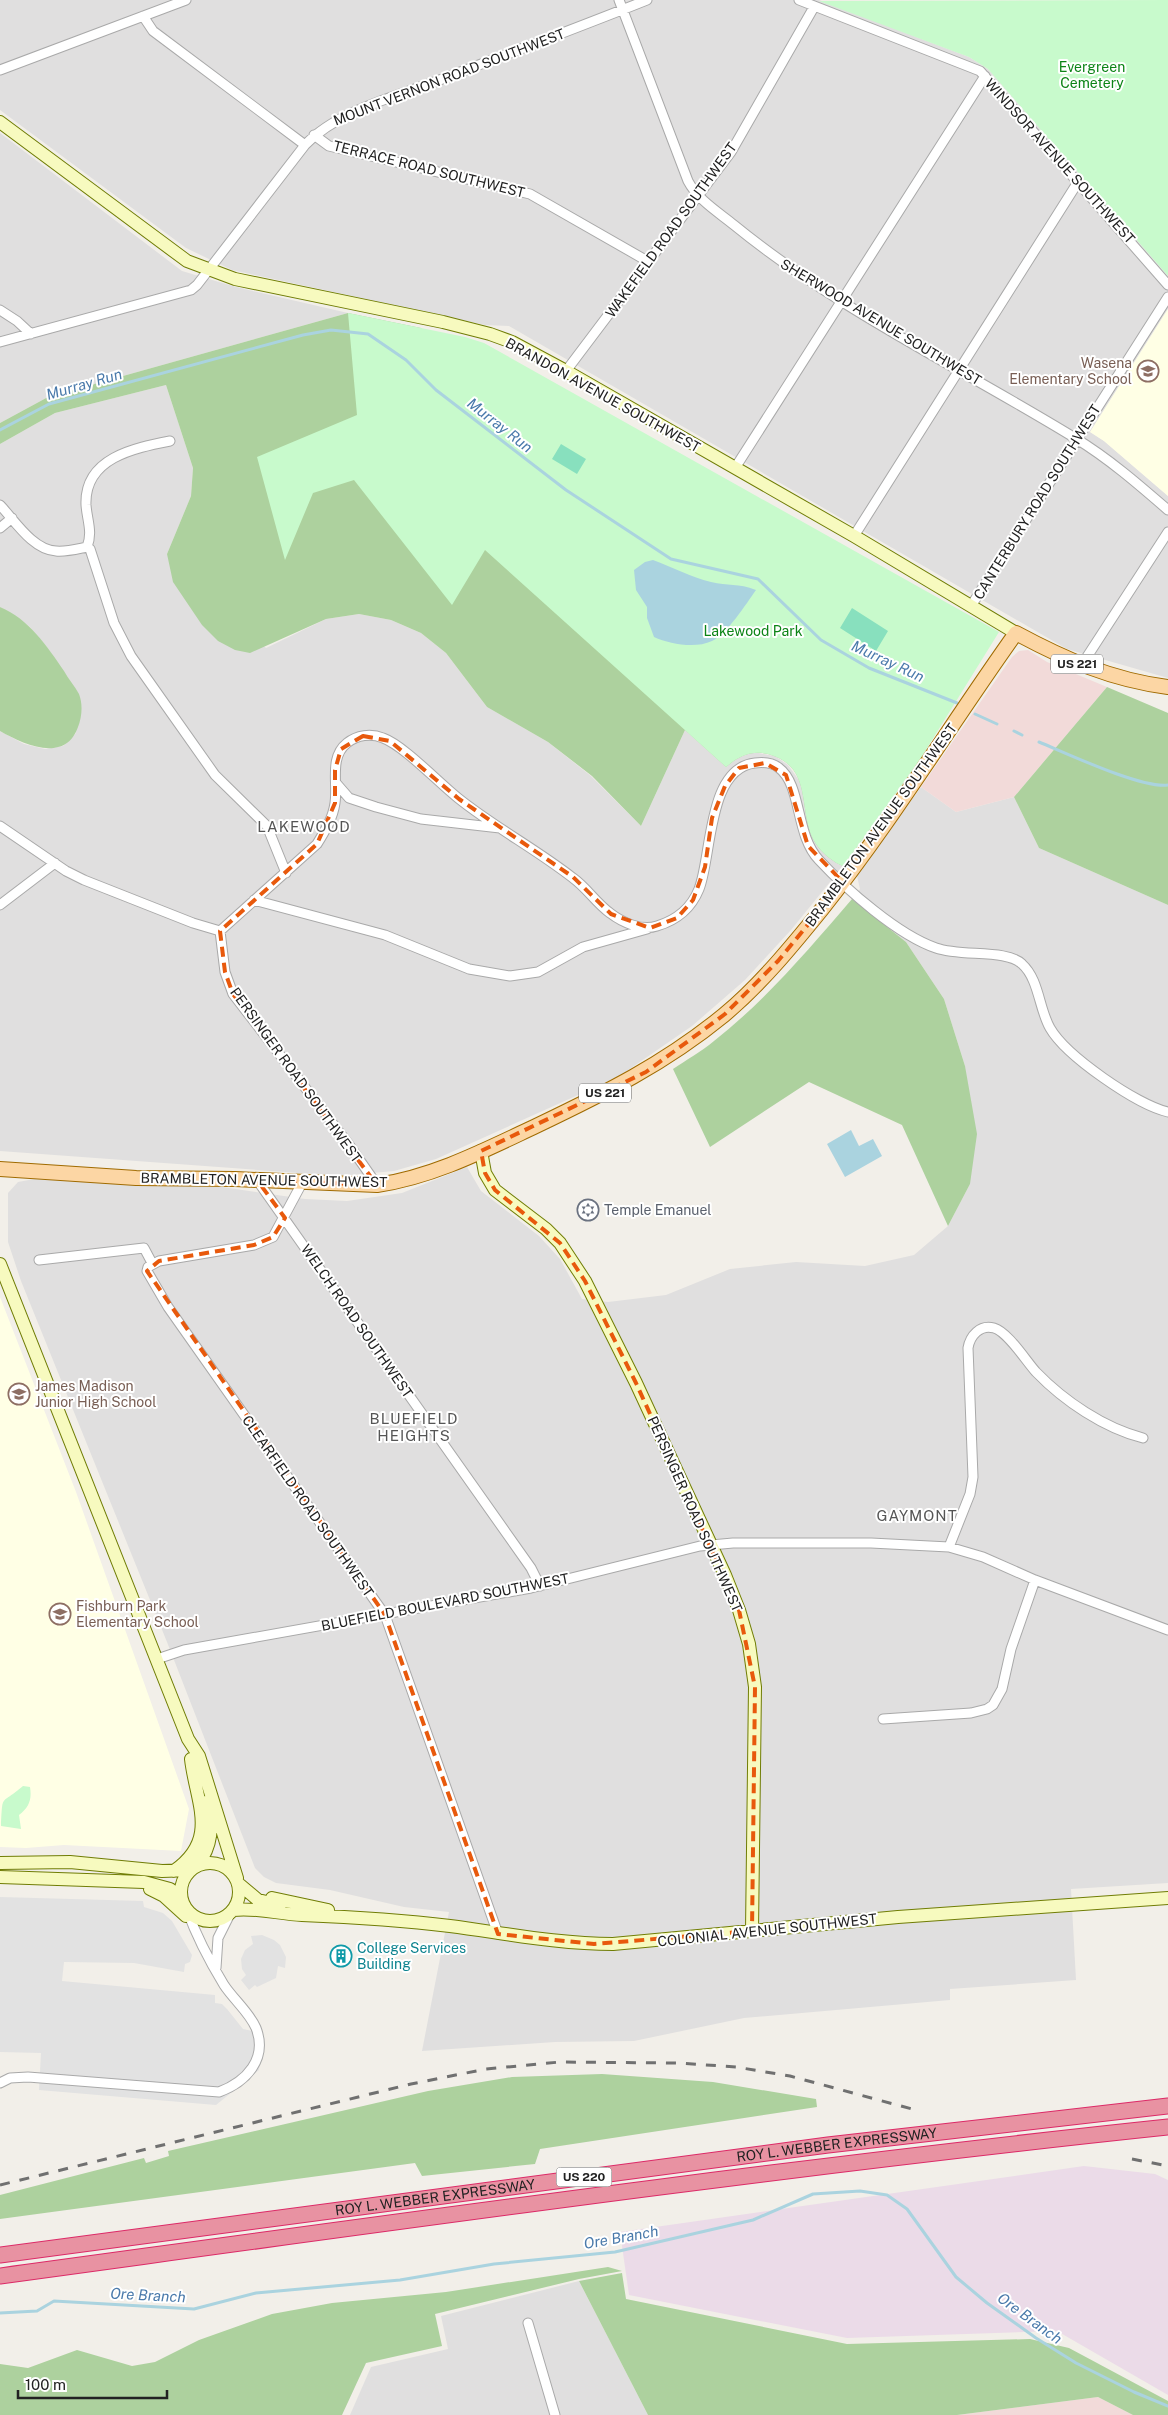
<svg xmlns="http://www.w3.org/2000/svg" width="1168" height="2415" font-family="'Public Sans',sans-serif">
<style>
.residential{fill:#e0dfdf}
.commercial{fill:#f2dad9}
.industrial{fill:#ebdbe8}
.education{fill:#ffffe5}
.forest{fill:#add19e}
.park{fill:#c8facc}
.pitch{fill:#88e0be}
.parking{fill:#e2e2e2}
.water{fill:#aad3df}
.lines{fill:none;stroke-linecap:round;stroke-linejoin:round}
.stream{stroke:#aad3df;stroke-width:3}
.street-casing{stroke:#a9a9a9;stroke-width:11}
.secondary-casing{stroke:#707d05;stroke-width:14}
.primary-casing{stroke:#a06b00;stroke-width:16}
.highway-casing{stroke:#dc2a67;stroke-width:17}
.street{stroke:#fff;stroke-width:9}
.secondary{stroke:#f7fabf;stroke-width:12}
.primary{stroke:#fcd6a4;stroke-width:14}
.highway{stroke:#e892a2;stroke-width:15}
.rail{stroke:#707070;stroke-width:3;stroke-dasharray:10 10;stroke-linecap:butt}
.marked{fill:none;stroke:#e8590c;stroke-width:4;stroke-dasharray:10 6;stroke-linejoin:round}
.labels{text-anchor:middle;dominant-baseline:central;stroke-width:4;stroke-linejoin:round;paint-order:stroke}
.shield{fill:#fff;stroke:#646464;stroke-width:1}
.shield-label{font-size:12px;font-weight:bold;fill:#222}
.park-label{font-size:14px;fill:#0c8416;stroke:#fff}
.street-label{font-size:14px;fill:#222;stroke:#fff}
.education-label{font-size:14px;fill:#785e54;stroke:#fff;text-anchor:start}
.worship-label{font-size:14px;fill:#5b616d;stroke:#fff;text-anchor:start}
.culture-label{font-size:14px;fill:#0d838f;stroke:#fff;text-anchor:start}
.water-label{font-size:15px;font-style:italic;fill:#4a7aab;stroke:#fff}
.neighbourhood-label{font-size:15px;letter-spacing:1px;fill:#555;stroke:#fff}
</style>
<rect width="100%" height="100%" fill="#f2efe9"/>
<path class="residential" d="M 0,0 L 819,0 L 969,57 L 988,69 L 1168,276 L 1168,309 L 1090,432 L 1104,441 L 1168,496 L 1168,678 L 1067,649 L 509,326 L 485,325 L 232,270 L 186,248 L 0,110 Z
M 0,133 L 182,271 L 236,287 L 348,313 L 48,397 L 0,423 Z
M 166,385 L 193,468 L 191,496 L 167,554 L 266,648 L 326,619 L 359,614 L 391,620 L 421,633 L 446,653 L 487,707 L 548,742 L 591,776 L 641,826 L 685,730 L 726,767 L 733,760 L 753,752 L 775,756 L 788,765 L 801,783 L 811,833 L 838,864 L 843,866 L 791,930 L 745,980 L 692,1026 L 618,1077 L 436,1159 L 394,1171 L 340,1176 L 0,1151 L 0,731 L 24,744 L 45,749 L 63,746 L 76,733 L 79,695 L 46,646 L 29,626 L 0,607 L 0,444 L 55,413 Z
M 921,787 L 956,812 L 1014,797 L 1039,848 L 1168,905 L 1168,1883 L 1071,1889 L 1076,1980 L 950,1989 L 950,2000 L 744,2018 L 634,2041 L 555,2042 L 422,2051 L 449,1912 L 404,1907 L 330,1890 L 276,1883 L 264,1877 L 255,1868 L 167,1642 L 21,1281 L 8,1242 L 8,1193 L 18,1182 L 34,1179 L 115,1184 L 222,1187 L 305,1199 L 347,1201 L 402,1193 L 467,1167 L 481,1191 L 539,1236 L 560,1259 L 582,1299 L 608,1302 L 666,1295 L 730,1269 L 796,1262 L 865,1266 L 914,1255 L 948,1226 L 970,1184 L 965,1066 L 944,999 L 906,942 L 852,899 L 860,889 L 857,876 Z
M 579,2281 L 648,2415 L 350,2415 L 371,2367 L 448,2349 L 441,2316 Z"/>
<path class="commercial" d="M 1028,650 L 1047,662 L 1107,687 L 1014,797 L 956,812 L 921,787 L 1012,657 L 1019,651 Z
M 1098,2397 L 1133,2415 L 957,2415 Z"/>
<path class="industrial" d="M 1084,2166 L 1155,2174 L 1168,2180 L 1168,2395 L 1057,2331 L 847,2338 L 629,2295 L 620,2232 Z"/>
<path class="education" d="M 1168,309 L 1168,496 L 1104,441 L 1090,432 Z
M 0,1297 L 76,1492 L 189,1809 L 181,1851 L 64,1845 L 26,1848 L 0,1847 Z"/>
<path class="forest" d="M 348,313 L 421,328 L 919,761 L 843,866 C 834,863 821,852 816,844 C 796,814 816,767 768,754 C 751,750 739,756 726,767 L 685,730 L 641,826 L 592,776 L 548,742 L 487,707 L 446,653 L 421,633 L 391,620 L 359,614 L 326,619 L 250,653 L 235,650 L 218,641 L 202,625 L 173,582 L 167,554 L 191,496 L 193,468 L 166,385 L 55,413 L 0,444 L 0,423 L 48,397 Z
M 0,607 C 29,619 47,646 64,671 C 68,679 75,686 79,694 C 83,704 82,717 78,727 C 65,764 23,744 0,731 Z
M 1107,687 L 1168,713 L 1168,905 L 1039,848 L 1014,797 Z
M 852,899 L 906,942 L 944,999 L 965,1066 L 977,1134 L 970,1184 L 948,1226 L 902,1125 L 809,1082 L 710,1147 L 673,1069 C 686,1060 701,1052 714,1041 C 766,1000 809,949 852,899 Z
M 602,2074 L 713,2082 L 816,2099 L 817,2107 L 540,2149 L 535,2164 L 422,2176 L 415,2163 L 0,2219 L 0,2195 L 144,2158 L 146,2163 L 169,2156 L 168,2151 L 428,2091 L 512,2077 Z
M 608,2267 L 622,2271 L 579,2279 L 435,2314 L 442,2346 L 366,2363 L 342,2415 L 0,2415 L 0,2364 L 28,2368 L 77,2350 L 132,2366 L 155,2362 L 199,2340 L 272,2314 L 332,2303 L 446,2292 Z
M 622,2273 L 626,2299 L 847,2344 L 1030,2339 L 1069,2348 L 1168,2401 L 1168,2415 L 1133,2415 L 1098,2397 L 957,2415 L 648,2415 L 579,2281 Z"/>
<path class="park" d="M 1168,0 L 1168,276 L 988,69 L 969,57 L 819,1 Z
M 348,313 L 465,337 L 484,343 L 999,632 L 919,761 L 843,866 C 834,863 821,852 816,844 C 796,814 816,767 768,754 C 751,750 739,756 726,767 L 485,550 L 452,605 L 354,480 L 313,493 L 285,560 L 257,457 L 357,415 Z
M 23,1786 L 30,1787 C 32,1800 29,1807 19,1815 L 21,1829 L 1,1826 C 3,1792 0,1806 23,1786 Z"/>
<path class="pitch" d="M 561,444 L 586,459 L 577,474 L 552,459 Z
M 852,608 L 888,631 L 876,651 L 840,628 Z"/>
<path class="parking" d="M 0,1897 L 143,1901 L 144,1907 L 163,1913 L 172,1921 L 192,1955 L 190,1962 L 185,1964 L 184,1972 L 134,1963 L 64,1962 L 62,1981 L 215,1995 L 215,2003 L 222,2004 L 227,2009 L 243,2029 L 262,2033 L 262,2053 L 259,2070 L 216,2105 L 39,2090 L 41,2053 L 0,2052 Z
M 262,1935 L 274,1940 L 280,1945 L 286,1957 L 285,1968 L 278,1966 L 276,1978 L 257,1987 L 255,1985 L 249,1990 L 241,1980 L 246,1975 L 242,1969 L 241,1959 L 245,1950 L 253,1944 L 251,1936 Z"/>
<path class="water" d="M 653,560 C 672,567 691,577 711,582 C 728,586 738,583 756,590 C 746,604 727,634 712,641 C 695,649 670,644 654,637 L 647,618 L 647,607 L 636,590 L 634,570 L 645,562 Z
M 851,1130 L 859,1146 L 873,1139 L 882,1156 L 845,1177 L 827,1144 Z"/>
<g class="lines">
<path class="stream" d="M 0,430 L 49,404 L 303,335 L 331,330 L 368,334 L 406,360 L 436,390 L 566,490 L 671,559 L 758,579 L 821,640 L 869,668 L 957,703
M 975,714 L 997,724
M 1014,731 L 1022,735
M 1039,742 C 1066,753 1142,789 1168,785
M 0,2313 L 37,2311 L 54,2301 L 194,2309 L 256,2293 L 400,2280 L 494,2264 L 615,2252 L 753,2220 L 813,2194 L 860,2191 L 887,2195 L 907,2209 L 956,2277 L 987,2303 L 1036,2338 L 1076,2363 L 1134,2392 L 1168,2406"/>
<g class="street-casing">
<path id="street" d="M 619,0 L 688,181 C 698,200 718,212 734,225 C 838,310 961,368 1075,438 C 1108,458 1138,484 1168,510
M 799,0 L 980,71 L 1168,285
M 143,16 L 153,31 L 305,145
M 0,70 L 186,0
M 314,135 L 329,146 L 530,194 L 649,262
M 0,310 L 17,321 L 31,334
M 0,342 L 191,290 L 197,285 L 305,145 C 337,111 394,97 437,81 C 507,54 577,28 647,0
M 566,371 L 731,152 L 814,7
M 735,468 L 985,76
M 0,505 C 15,521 33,550 56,551 C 66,552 77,549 87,547 L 90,549 L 114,623 L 131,656 L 215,775 L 267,826 L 286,873
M 0,528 L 12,518
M 854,536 L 1078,182
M 87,547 C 93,532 87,520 86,505 C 84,458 134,448 170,441
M 971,606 L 1168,297
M 1081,666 L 1168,532
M 336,783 L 349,798 L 376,807 L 421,819 L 500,828
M 0,826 L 66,871 L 84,880 L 193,923 L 220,931
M 254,900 L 385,935 L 469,969 L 510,976 L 538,972 L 583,947 L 647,929
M 0,905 L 55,863
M 220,931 L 317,844 C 325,831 333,818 335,803 C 338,783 329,757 347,743 C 357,735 371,733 383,738 C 403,745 439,783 458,798 C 494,827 536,849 573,878 C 587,888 596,903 610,913 C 623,923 642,931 657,926 C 677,920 691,909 699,889 C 712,857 707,768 755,763 C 763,762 773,763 779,768 C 802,785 795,835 819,860 C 847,890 898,935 936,948 C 961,957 1007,949 1022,964 C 1039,979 1039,1009 1050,1028 C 1066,1056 1137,1105 1168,1112
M 220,931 L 225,972 L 233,994 L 347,1142 L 377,1185
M 257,1180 L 531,1568 L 540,1586
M 302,1183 L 273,1237 L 254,1245 L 159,1261 L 148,1267 L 147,1271 L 168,1307 L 385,1615 L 498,1934
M 39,1260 L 144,1248 L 152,1263
M 949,1547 L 970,1494 L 973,1477 L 968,1348 C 970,1336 980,1324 994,1328 C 1008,1332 1026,1361 1036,1372 C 1064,1401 1104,1428 1143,1438
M 157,1659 L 184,1650 L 531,1588 L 700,1546 L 733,1543 L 871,1543 L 949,1547 L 983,1557 L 1035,1580 L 1168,1630
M 883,1719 L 971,1713 L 987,1709 L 993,1705 L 1002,1689 L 1011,1649 L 1035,1580
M 216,1968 L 218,1938 L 230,1914
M 0,2083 L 10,2078 L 28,2077 L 219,2092 C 246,2082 268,2059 256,2028 C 249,2012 234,2000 224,1985 C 210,1962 196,1935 187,1910
M 528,2323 L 555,2415"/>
</g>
<g class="secondary-casing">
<path id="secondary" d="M 0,122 L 187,261 L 235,279 L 443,322 L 490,334 L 512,342 L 566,371 L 854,536 L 1016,633
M 481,1151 L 485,1173 L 495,1190 L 546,1229 L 560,1243 L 585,1281 L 636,1383 L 725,1575 L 739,1610 L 749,1644 L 755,1687 L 752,1931
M 0,1264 L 188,1739 L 199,1756 L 237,1878
M181 1892a29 29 0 1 1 58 0a29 29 0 1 1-58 0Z
M 0,1863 L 70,1862 L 162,1871 L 191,1870
M 197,1866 C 212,1846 214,1826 206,1802
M 174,1871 C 220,1839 196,1803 191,1759
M 0,1877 L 144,1882 L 170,1889 L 181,1897
M 239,1884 L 258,1900 L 280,1905
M 150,1889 L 164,1896 L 186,1916
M 272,1898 L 328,1910
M 233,1910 C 256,1907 279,1914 302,1915 C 351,1917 401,1920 450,1926 C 504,1933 558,1944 613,1944 L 898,1917 L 1168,1898"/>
</g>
<g class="primary-casing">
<path id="primary" d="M 0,1169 L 136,1178 L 235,1179 L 377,1185 C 433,1177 485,1150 536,1126 C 605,1093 664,1064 724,1015 C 761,984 792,946 822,909 C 892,821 951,724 1016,633 C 1064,659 1112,680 1168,687"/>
</g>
<g class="highway-casing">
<g id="highway">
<path id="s1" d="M 0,2255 L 828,2145 L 1168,2106"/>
<path d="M 0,2276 C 389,2223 778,2168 1168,2127"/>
</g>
</g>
<use href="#street" class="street"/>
<use href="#secondary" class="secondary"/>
<use href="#primary" class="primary"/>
<use href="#highway" class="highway"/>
<path class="rail" d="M 1132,2159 L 1168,2166
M 0,2185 L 411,2084 L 486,2069 L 560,2062 L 678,2063 L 736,2067 L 790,2076 L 912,2109"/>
</g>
<path class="marked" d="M 363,736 L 390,741 L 459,799 L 573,877 L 611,914 L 650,928 L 677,918 L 693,900 L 705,867 L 712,818 L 725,786 L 739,768 L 765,763 L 786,775 L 808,846 L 843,882 L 778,961 L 725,1014 L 646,1072 L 481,1151 L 485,1173 L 495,1190 L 560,1243 L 585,1281 L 636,1383 L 739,1610 L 755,1687 L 752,1931 L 594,1944 L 498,1934 L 385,1615 L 147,1271 L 159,1261 L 254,1245 L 273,1237 L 285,1218 L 257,1180 L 377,1185 L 233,994 L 225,972 L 220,931 L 317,844 L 335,803 L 335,770 L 341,749 Z"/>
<defs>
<g id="school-ring" transform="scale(1.125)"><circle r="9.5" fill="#fff" stroke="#8d6e63" stroke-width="1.5"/><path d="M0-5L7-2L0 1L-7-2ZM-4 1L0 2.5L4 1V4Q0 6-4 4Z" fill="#8d6e63"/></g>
<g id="synagogue-ring" transform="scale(1.125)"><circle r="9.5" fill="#fff" stroke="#6b7280" stroke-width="1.5"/><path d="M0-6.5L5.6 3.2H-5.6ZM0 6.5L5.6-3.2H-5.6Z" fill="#6b7280"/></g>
<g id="building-ring" transform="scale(1.125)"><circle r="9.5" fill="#fff" stroke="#0f9aa8" stroke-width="1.5"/><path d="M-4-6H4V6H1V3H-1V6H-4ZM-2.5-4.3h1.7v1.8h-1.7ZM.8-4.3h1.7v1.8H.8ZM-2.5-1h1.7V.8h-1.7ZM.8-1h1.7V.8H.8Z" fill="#0f9aa8"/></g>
</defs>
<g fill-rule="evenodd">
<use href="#school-ring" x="1148" y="371"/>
<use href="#synagogue-ring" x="588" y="1210"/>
<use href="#school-ring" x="19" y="1394"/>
<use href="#school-ring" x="60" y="1614"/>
<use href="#building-ring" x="341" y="1956"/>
</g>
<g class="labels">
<g class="shield">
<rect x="1051" y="654.5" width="52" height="19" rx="4"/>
<rect x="579" y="1083.5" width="52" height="19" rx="4"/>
<rect x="556.5" y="2167.5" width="55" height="19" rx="4"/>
</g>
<g class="shield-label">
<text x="1077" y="664">US 221</text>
<text x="605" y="1093">US 221</text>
<text x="584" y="2177">US 220</text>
</g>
<g class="park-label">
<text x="1092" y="67">Evergreen<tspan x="1092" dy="16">Cemetery</tspan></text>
<text x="753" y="631">Lakewood Park</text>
</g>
<g class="street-label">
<text transform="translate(449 77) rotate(-21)">MOUNT VERNON ROAD SOUTHWEST</text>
<text transform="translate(1060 161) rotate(48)">WINDSOR AVENUE SOUTHWEST</text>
<text transform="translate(429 169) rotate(14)">TERRACE ROAD SOUTHWEST</text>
<text transform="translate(671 230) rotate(-54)">WAKEFIELD ROAD SOUTHWEST</text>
<text transform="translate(881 322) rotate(31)">SHERWOOD AVENUE SOUTHWEST</text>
<text transform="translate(603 395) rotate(29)">BRANDON AVENUE SOUTHWEST</text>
<text transform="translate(1037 502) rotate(-58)">CANTERBURY ROAD SOUTHWEST</text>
<text transform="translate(881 825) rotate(-54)">BRAMBLETON AVENUE SOUTHWEST</text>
<text transform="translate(296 1075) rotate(54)">PERSINGER ROAD SOUTHWEST</text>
<text transform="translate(264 1180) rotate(1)">BRAMBLETON AVENUE SOUTHWEST</text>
<text transform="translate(357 1321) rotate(55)">WELCH ROAD SOUTHWEST</text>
<text transform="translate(308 1506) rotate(55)">CLEARFIELD ROAD SOUTHWEST</text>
<text transform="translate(695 1514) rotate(66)">PERSINGER ROAD SOUTHWEST</text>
<text transform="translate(445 1602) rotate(-11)">BLUEFIELD BOULEVARD SOUTHWEST</text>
<text transform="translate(767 1930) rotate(-6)">COLONIAL AVENUE SOUTHWEST</text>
<text stroke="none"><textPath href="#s1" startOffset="844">ROY L. WEBBER EXPRESSWAY</textPath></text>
<text stroke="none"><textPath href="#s1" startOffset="439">ROY L. WEBBER EXPRESSWAY</textPath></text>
</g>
<g class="education-label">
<text x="1132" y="363" text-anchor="end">Wasena<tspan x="1132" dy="16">Elementary School</tspan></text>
<text x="35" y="1386">James Madison<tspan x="35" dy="16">Junior High School</tspan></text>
<text x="76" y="1606">Fishburn Park<tspan x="76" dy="16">Elementary School</tspan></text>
</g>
<g class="worship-label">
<text x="604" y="1210">Temple Emanuel</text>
</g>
<g class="culture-label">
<text x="357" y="1948">College Services<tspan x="357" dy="16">Building</tspan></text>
</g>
<g class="water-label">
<text transform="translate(84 384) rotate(-16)">Murray Run</text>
<text transform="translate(500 425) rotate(38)">Murray Run</text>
<text transform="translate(888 661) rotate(25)">Murray Run</text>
<text transform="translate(621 2237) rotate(-10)">Ore Branch</text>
<text transform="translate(148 2295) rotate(3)">Ore Branch</text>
<text transform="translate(1030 2318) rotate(36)">Ore Branch</text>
</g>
<g class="neighbourhood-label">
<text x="304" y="826">LAKEWOOD</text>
<text x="414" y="1418">BLUEFIELD<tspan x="414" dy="17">HEIGHTS</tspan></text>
<text x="917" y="1515">GAYMONT</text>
</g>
</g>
<path d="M18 2390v8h149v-8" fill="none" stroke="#222222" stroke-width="2.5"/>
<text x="25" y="2390" font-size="15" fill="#222222" stroke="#ffffff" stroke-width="4" paint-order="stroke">100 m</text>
</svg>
